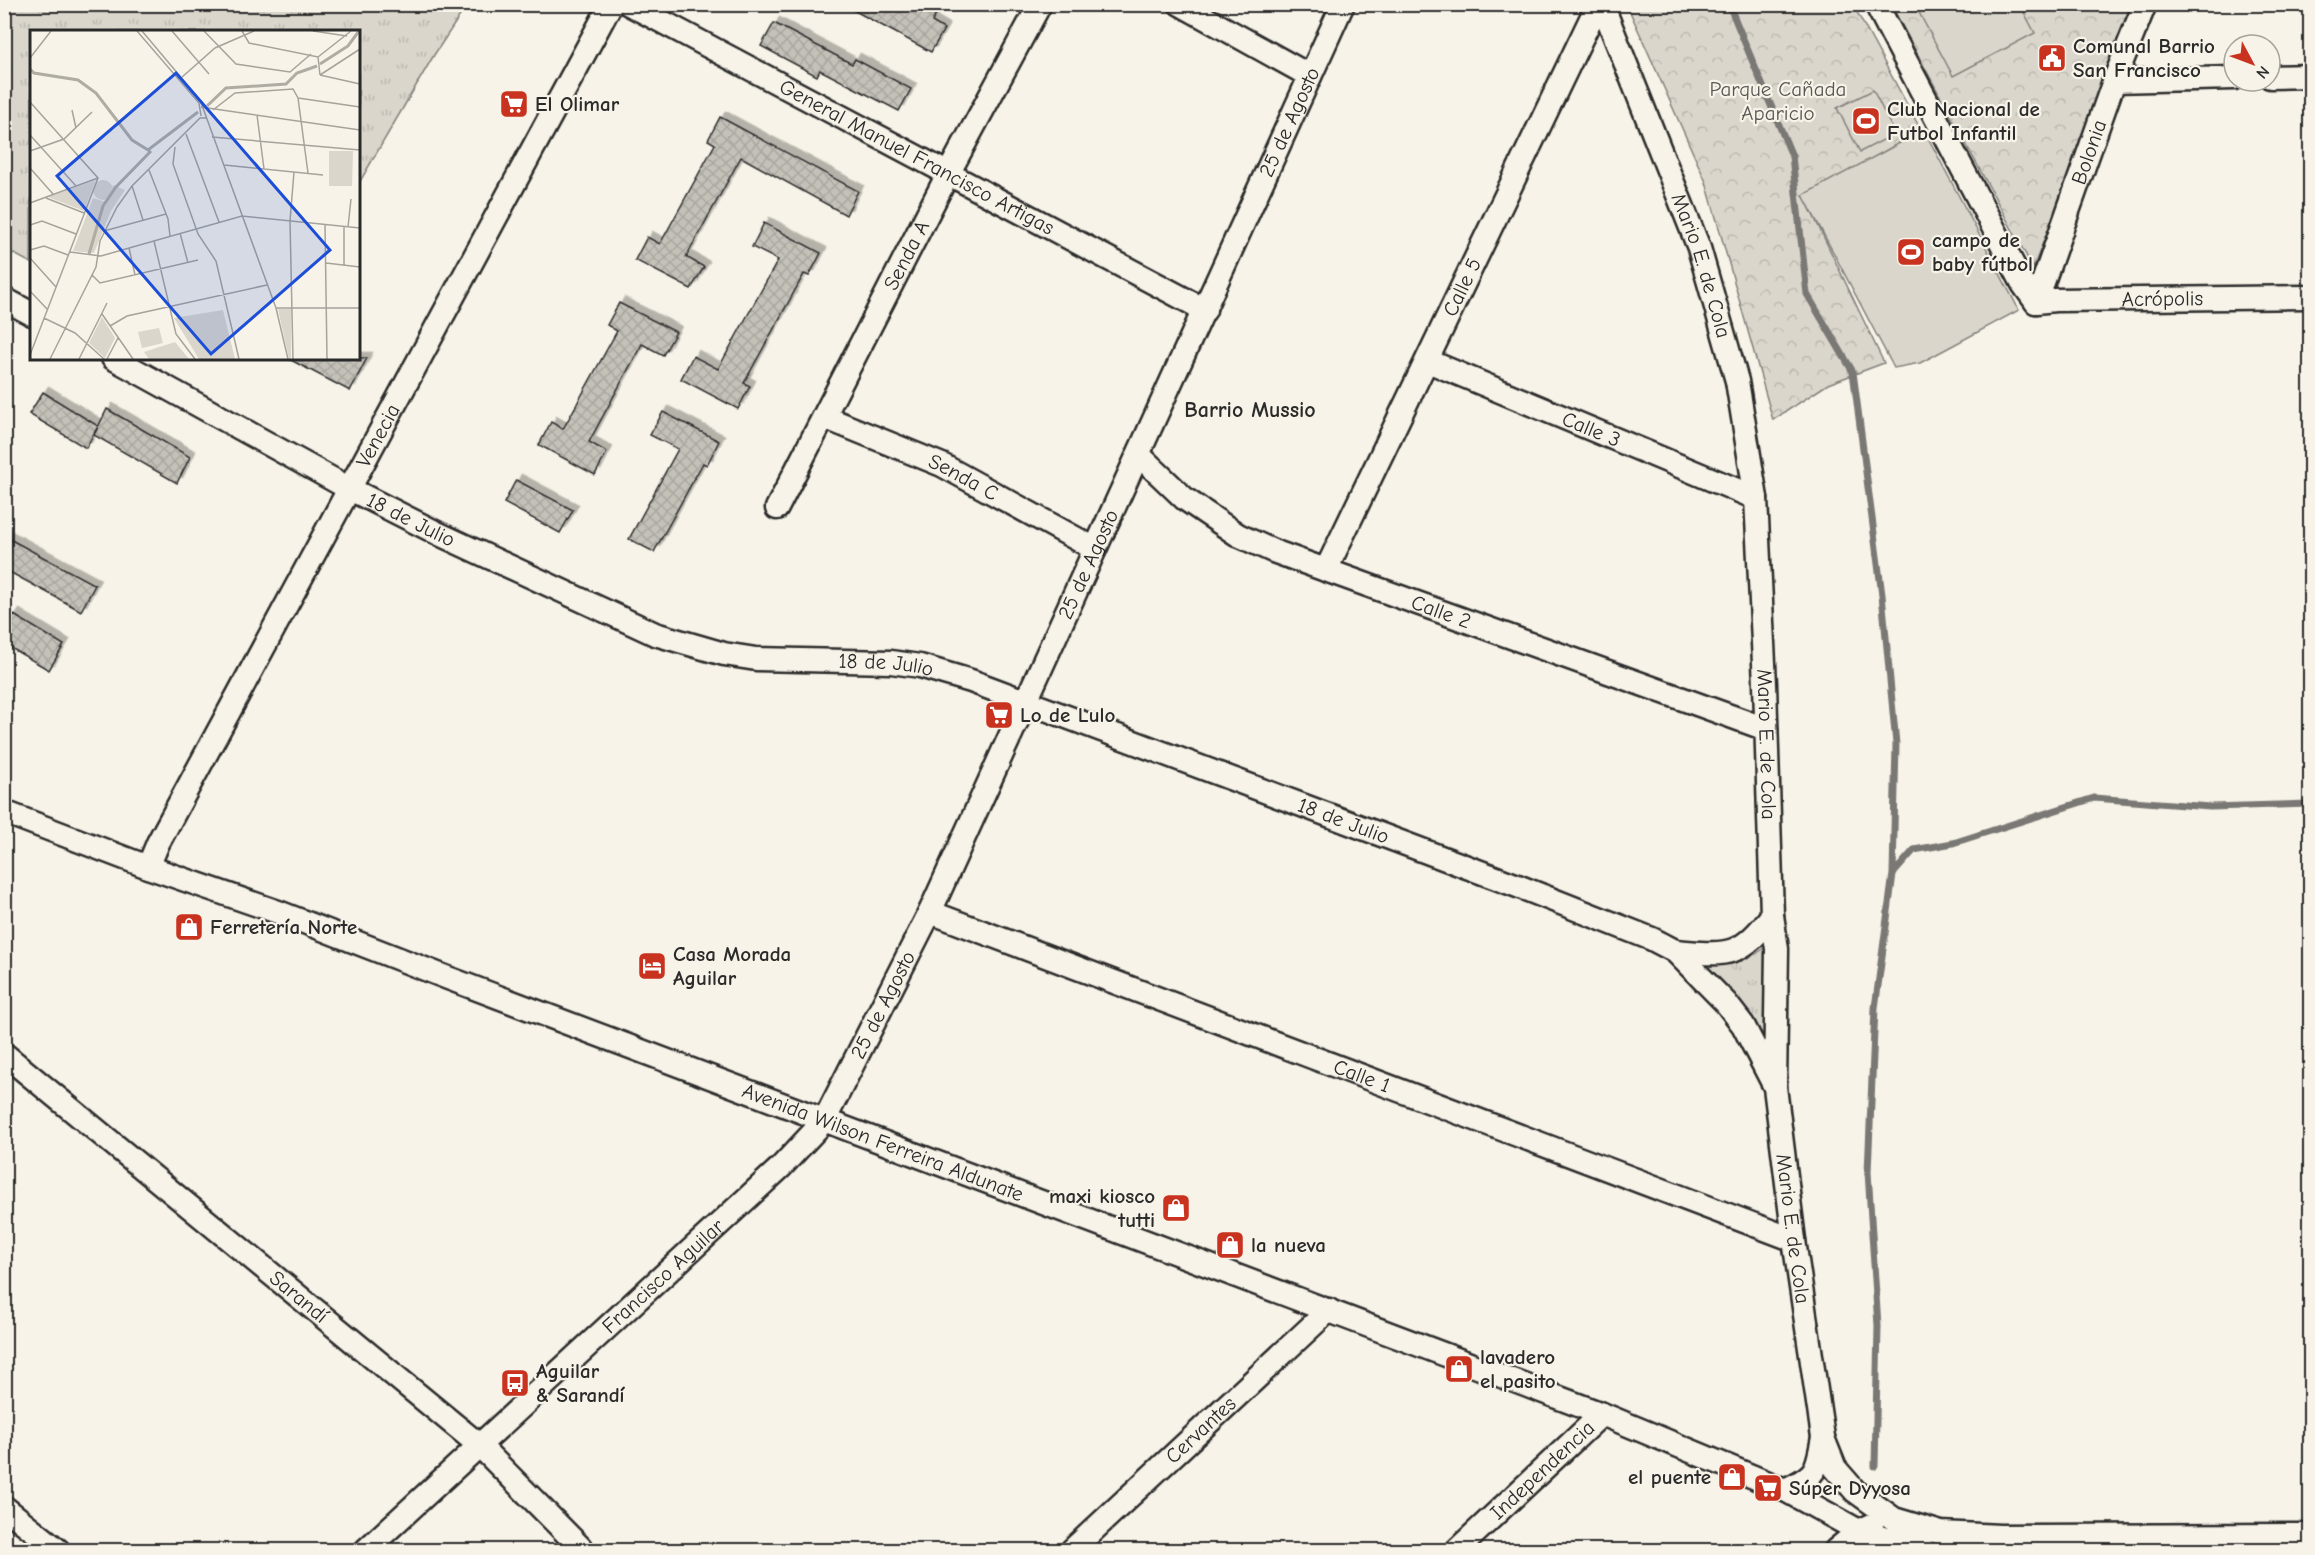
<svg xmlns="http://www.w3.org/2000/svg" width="2315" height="1555" font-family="'Comic Neue',sans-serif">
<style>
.grass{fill:url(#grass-tufts);stroke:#82807c;stroke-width:1.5}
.forest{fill:url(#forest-crowns);stroke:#82807c;stroke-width:1.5}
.pitch{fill:#dad6cc;stroke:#82807c;stroke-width:1.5}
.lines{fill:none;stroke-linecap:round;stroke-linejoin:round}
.stream{stroke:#7a7874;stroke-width:7}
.building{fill:url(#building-cross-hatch);stroke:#2b2b2b;stroke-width:1.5;filter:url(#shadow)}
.minor-casing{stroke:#2b2b2b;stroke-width:27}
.minor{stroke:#f7f3e8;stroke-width:22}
.labels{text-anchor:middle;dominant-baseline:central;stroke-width:4.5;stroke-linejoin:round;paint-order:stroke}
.poi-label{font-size:21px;font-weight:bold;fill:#2b2b2b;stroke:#f7f3e8;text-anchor:start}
.park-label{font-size:21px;fill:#575653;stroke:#f7f3e8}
.street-label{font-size:21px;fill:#2b2b2b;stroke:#f7f3e8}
.neighbourhood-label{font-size:22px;font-weight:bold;fill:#2b2b2b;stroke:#f7f3e8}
.inset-river{fill:none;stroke:#afaca4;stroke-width:3}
.inset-road{fill:none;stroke:#a5a39c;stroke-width:1.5}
.view{fill:#1d4ed8;fill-opacity:0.15;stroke:#1d4ed8;stroke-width:3}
.inset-edge{fill:none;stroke:#2b2b2b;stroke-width:3}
</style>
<defs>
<pattern id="grass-tufts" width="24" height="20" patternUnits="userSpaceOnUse" patternTransform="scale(1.5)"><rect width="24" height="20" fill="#dad6cc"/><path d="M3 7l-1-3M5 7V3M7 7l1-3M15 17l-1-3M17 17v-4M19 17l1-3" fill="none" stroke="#bbb8af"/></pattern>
<pattern id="forest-crowns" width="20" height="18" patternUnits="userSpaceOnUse" patternTransform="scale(1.5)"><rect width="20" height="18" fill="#dad6cc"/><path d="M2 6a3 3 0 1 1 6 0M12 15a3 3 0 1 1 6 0" fill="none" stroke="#bbb8af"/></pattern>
<pattern id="building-cross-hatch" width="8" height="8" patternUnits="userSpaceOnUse" patternTransform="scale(1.5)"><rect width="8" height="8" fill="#c4c1b9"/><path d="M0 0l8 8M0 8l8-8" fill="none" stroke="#a9a69f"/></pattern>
<filter id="shadow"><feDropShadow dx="5.5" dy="-5.5" stdDeviation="0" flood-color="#0004"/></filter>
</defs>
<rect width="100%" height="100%" fill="#f7f3e8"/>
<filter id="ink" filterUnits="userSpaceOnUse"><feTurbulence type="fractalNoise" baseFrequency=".0167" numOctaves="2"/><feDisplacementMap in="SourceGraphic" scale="12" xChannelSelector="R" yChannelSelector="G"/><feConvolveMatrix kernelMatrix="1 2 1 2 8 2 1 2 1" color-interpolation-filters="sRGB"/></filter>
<g filter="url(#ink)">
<path class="grass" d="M 4,5 L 5,4 L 467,5 L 434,55 L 359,183 L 358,32 L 32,32 L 31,263 L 5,249 Z
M 1767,946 L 1770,1062 C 1749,1024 1735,992 1701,963 C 1730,966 1744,964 1767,946 Z"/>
<path class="forest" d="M 1627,5 L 1853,5 L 1921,130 L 1805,198 L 1884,363 L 1828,384 L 1773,420 L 1706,182 Z
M 1891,5 L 2136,5 L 2033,268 Z"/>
<path class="pitch" d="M 1915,5 L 2020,5 L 2035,33 L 1953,76 Z
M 1873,90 L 1895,134 L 1860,152 L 1837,108 Z
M 1924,130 L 2019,310 L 1920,363 L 1894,368 L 1803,195 Z"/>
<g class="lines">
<path class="stream" d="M 1727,4 L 1732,12 L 1792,156 L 1807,294 L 1853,372 L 1882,595 L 1896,744 L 1893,874
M 1875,1466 L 1878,1326 L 1868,1172 L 1875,1008 L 1893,874 L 1914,850 L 1953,843 L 2094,798 L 2210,807 L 2310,804"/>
</g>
<path class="building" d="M 842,4 L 941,4 L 932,22 L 944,29 L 931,52 Z
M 774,23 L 852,64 L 855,59 L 911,89 L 899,111 L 820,70 L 817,76 L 761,46 Z
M 720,117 L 858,191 L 846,215 L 741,157 L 686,257 L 704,267 L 691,289 L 635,260 L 647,237 L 660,244 L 715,144 L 708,140 Z
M 764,223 L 821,253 L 809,276 L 804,274 L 744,383 L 750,386 L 738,409 L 681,379 L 693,356 L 718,369 L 778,260 L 752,247 Z
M 619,303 L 676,332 L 663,355 L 642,344 L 589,442 L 607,452 L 595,475 L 539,445 L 551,422 L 563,429 L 617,331 L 607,325 Z
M 287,358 L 367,358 L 350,391 Z
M 43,392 L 98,426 L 86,448 L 29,414 Z
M 107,409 L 190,457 L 177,483 L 94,435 Z
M 663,412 L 719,441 L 707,465 L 703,463 L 654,552 L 629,539 L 678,449 L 650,435 Z
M 516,480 L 573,510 L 560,533 L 504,503 Z
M 4,536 L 95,585 L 81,611 L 4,569 Z
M 14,615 L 64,645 L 49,670 L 4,644 L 4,631 Z"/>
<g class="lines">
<g class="minor-casing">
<g id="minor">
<path id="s1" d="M 629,4 L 1205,310"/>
<path d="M 1180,4 L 1310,76"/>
<path id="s2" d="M 1602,4 L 1699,248 L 1737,381 L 1756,498 L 1765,684 L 1772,915 L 1777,949 L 1775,1087 L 1794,1240 L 1823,1437 C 1817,1472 1816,1475 1785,1490"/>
<path id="s3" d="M 1876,4 L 2023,284 L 2036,302 L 2055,300 L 2310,297"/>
<path d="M 2270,77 L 2310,76"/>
<path d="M 2114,81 L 2234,78"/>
<path d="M 4,299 L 32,314"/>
<path id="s4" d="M 2036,302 L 2114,81 L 2145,4"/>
<path id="s5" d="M 113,358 L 350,489 L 437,533 L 655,634 L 724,654 L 756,659 L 891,662 L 920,666 L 971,681 L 1515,885 L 1652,939 L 1675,951 L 1726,1003 L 1743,1025 L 1775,1087"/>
<path id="s6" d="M 1428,361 L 1756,498"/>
<path id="s7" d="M 824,417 L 942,465 L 1095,549"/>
<path id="s8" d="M 1139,455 L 1185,499 L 1238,535 L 1273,551 L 1766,729"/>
<path id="s9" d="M 777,508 L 948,174 L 1040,4"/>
<path id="s10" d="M 1326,570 L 1598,4"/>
<path id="s11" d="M 4,812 L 148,867 L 281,913 L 448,978 L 1602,1414 L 1785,1490 L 1859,1531 L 1924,1550"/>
<path id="s12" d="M 148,867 L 158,843 L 611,4"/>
<path id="s13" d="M 930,912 L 1794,1240"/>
<path d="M 1675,951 C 1726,955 1740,959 1772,915"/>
<path id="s14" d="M 4,1054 L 479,1445 L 583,1550"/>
<path d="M 1823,1438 L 1835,1468 L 1855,1491 L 1894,1519 L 1941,1533 L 2000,1536 L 2310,1535"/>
<path d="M 4,1507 L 58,1550"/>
<path id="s15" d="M 366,1550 L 781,1167 L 824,1121 L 930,912 L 1343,4"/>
<path id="s16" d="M 1072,1550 L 1329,1310"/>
<path id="s17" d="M 1457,1550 L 1602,1414"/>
<path d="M 1836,1550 L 1859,1531 L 1872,1525"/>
</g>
</g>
<use href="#minor" class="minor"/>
</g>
</g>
<defs>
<g id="civic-square" transform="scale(1.5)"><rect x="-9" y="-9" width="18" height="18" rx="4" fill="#c8321e" stroke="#f7f3e8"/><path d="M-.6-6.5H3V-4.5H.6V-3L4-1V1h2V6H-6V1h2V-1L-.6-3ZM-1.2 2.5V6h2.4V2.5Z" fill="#fff"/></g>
<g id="supermarket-square" transform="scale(1.5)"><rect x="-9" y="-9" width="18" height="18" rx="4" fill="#c8321e" stroke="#f7f3e8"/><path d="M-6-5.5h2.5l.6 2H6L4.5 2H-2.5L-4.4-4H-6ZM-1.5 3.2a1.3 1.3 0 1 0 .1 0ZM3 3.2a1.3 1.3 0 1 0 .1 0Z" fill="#fff"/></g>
<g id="stadium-square" transform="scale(1.5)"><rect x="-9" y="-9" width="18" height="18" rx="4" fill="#c8321e" stroke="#f7f3e8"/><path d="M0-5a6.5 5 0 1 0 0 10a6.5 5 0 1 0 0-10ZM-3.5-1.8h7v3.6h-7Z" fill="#fff"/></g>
<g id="shop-square" transform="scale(1.5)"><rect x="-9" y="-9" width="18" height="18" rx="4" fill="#c8321e" stroke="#f7f3e8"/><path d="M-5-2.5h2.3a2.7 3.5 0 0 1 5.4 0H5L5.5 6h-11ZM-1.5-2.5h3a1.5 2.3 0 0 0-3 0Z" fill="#fff"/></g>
<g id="hotel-square" transform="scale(1.5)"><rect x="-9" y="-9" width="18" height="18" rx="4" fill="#c8321e" stroke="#f7f3e8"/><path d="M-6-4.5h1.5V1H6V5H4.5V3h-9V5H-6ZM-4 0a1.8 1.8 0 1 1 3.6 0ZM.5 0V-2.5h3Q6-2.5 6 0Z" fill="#fff"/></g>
<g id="bus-square" transform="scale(1.5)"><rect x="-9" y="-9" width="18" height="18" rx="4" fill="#c8321e" stroke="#f7f3e8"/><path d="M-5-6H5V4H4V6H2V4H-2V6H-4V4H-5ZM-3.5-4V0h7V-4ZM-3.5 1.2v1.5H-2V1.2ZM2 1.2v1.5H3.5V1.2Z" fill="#fff"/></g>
</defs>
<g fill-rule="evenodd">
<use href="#civic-square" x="2052" y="58"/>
<use href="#supermarket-square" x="514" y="104"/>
<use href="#stadium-square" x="1866" y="121"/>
<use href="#stadium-square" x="1911" y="252"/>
<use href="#supermarket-square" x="999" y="715"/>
<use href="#shop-square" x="189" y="927"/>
<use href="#hotel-square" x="652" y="966"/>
<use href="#shop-square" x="1176" y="1208"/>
<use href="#shop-square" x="1230" y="1245"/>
<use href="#shop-square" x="1459" y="1369"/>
<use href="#bus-square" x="515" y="1383"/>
<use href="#shop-square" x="1732" y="1477"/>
<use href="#supermarket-square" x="1768" y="1488"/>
</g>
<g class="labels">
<g class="poi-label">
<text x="2073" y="46">Comunal Barrio<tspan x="2073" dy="24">San Francisco</tspan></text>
<text x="535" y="104">El Olimar</text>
<text x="1887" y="109">Club Nacional de<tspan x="1887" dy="24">Futbol Infantil</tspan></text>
<text x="1932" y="240">campo de<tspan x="1932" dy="24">baby fútbol</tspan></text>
<text x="1020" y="715">Lo de Lulo</text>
<text x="210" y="927">Ferretería Norte</text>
<text x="673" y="954">Casa Morada<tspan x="673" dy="24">Aguilar</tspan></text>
<text x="1155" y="1196" text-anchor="end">maxi kiosco<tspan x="1155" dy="24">tutti</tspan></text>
<text x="1251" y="1245">la nueva</text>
<text x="1480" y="1357">lavadero<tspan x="1480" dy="24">el pasito</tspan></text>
<text x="536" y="1371">Aguilar<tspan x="536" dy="24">&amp; Sarandí</tspan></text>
<text x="1711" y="1477" text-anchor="end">el puente</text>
<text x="1789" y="1488">Súper Dyyosa</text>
</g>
<g class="park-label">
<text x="1778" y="89">Parque Cañada<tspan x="1778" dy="24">Aparicio</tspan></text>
</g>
<g class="street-label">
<text stroke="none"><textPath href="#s15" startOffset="1730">25 de Agosto</textPath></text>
<text stroke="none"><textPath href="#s4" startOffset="159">Bolonia</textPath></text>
<text stroke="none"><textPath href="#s1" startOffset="326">General Manuel Francisco Artigas</textPath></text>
<text stroke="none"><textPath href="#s9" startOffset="284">Senda A</textPath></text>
<text stroke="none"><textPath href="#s2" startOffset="280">Mario E. de Cola</textPath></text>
<text stroke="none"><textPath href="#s10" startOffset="314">Calle 5</textPath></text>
<text stroke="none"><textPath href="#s3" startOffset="465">Acrópolis</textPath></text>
<text stroke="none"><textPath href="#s6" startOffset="177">Calle 3</textPath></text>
<text stroke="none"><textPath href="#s12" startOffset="489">Venecia</textPath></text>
<text stroke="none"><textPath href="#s7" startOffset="152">Senda C</textPath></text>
<text stroke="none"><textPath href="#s5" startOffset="339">18 de Julio</textPath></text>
<text stroke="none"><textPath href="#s15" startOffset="1244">25 de Agosto</textPath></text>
<text stroke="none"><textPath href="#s8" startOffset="345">Calle 2</textPath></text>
<text stroke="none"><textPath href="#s5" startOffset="843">18 de Julio</textPath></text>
<text stroke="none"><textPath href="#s2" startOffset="766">Mario E. de Cola</textPath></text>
<text stroke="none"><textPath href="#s5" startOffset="1328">18 de Julio</textPath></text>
<text stroke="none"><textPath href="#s15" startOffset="758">25 de Agosto</textPath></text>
<text stroke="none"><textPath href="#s13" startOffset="462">Calle 1</textPath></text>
<text stroke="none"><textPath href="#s11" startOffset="939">Avenida Wilson Ferreira Aldunate</textPath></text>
<text stroke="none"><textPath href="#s2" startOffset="1252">Mario E. de Cola</textPath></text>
<text stroke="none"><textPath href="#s15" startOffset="404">Francisco Aguilar</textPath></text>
<text stroke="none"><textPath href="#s14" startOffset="382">Sarandí</textPath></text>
<text stroke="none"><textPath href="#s16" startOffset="176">Cervantes</textPath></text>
<text stroke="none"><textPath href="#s17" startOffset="117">Independencia</textPath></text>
</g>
<g class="neighbourhood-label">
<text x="1250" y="410">Barrio Mussio</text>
</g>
</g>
<g transform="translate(30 30)">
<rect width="330" height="330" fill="#f7f3e8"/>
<path d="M 193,280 L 205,329 L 169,329 L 144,288 ZM 145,312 L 159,329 L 119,329 L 114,322 Z" fill="#dad6cc"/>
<path d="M 66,150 L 54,181 L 18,167 ZM 83,155 L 95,160 L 81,181 L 64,223 L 43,221 L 63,168 L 76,172 ZM 248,279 L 261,279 L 261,329 L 259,329 ZM 72,287 L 85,308 L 75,328 L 59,313 Z" fill="#dad6cc"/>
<path d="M 299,121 L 323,121 L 322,156 L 299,156 ZM63 160a10 10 0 1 1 20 0a10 10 0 1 1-20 0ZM 129,298 L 133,313 L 112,318 L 108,302 Z" fill="#dad6cc"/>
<path class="inset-river" d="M 290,34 L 318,16 L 329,1M 0,39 L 4,43 L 48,50 L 66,63 L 102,110 L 118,120 L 168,82M 177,76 L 196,58 L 256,54 L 267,43 L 287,36M 59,224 L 73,176 L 86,157 L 121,121"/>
<path class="inset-road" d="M 107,1 L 169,73 L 171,86M 112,1 L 170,70 L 246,278 L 258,329M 142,1 L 179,44M 174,1 L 206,34 L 260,42 L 281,24M 212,1 L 219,13 L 288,27 L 321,1M 283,1 L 317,6M 288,27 L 290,45M 0,28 L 21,1M 290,45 L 330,19M 290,45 L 330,54M 151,48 L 185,18 L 224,1M 268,68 L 330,77M 0,72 L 68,148 L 0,325M 171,77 L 330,100M 42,80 L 46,98M 183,80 L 205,63 L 263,59 L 268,68 L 278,143M 227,85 L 234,139M 156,104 L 189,192M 0,105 L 46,156M 182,107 L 330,120M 145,117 L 143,134 L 168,204 L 186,231 L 209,329M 0,121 L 34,109 L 62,82M 194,135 L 293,145M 0,138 L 23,164M 119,140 L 138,189 L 140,206M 102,156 L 113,190M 16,168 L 54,183M 0,173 L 68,148M 295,194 L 297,329M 0,195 L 12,191 L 46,204M 318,197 L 321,169M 74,201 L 136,184M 150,203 L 158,233M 124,211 L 146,304 L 165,329M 99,218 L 105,245M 0,220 L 14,216 L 38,225M 40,222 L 71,226 L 212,186 L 330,198M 0,228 L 26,257M 296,233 L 330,237M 314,235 L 314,196M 62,245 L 70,253 L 168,230M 0,261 L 17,279M 246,278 L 330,278M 72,284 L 103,329M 14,288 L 45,303 L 74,329M 80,296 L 97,286 L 237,255M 20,329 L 66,237 L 70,211 L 87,177 L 102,156 L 170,88 L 176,88M 49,329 L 77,273M 77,329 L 88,308M 263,329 L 260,191 L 264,142"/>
<path class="view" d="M 146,43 L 300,220 L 181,324 L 27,146 Z"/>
<rect width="330" height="330" class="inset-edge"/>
</g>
<rect width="2315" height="1555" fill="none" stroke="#f7f3e8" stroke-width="24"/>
<rect x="12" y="12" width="2291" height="1531" fill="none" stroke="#2b2b2b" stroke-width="2" filter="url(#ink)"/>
<g transform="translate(2252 63) rotate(131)"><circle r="28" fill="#f7f3e8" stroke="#a5a39c" stroke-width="1.5"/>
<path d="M0-4.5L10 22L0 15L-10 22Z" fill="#c8321e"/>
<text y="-9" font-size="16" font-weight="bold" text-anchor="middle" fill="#2b2b2b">N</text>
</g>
</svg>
